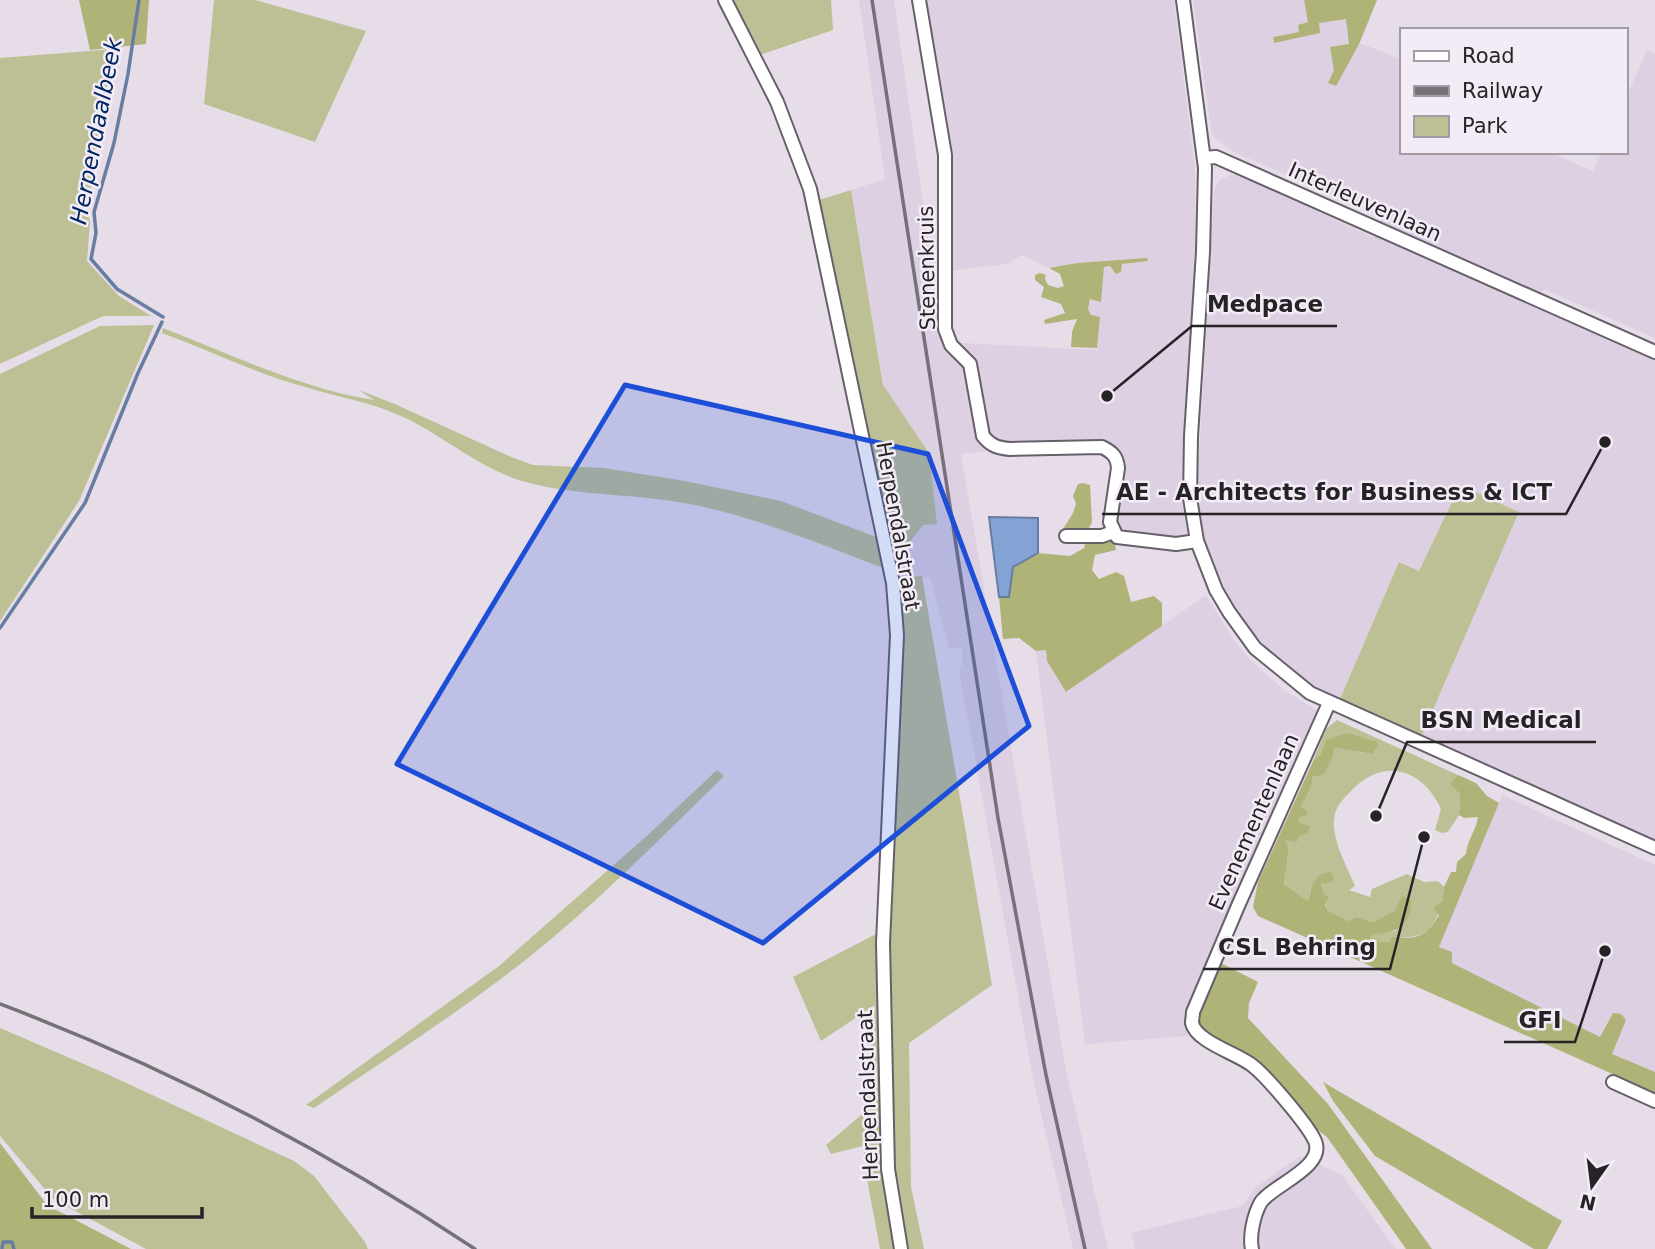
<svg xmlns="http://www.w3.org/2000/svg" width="1655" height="1249" font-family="'DejaVu Sans',sans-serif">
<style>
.built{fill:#ddd0e2}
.green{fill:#bdc095}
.forest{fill:#b0b377}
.water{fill:#83a3d5;stroke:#677da1;stroke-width:2}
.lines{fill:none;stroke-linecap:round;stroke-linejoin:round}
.stream{stroke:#677da1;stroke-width:3.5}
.minor-casing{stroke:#67606a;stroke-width:16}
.minor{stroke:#fff;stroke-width:12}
.rail{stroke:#767178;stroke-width:3.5}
.marked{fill:#1d4ed8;fill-opacity:0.2;stroke:#1d4ed8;stroke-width:5;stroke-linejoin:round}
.labels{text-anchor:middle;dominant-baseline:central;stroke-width:5;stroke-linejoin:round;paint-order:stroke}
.street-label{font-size:21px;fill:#262327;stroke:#f3ebf6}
.water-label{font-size:23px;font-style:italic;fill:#012761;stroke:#f3ebf6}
.leader{fill:none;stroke:#262327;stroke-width:2.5}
.callout-dot{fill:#262327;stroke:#f3ebf6;stroke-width:2.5}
.callout-label{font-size:23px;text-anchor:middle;font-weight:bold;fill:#262327;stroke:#f3ebf6;stroke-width:5;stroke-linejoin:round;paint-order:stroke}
</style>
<rect width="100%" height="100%" fill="#e6dde9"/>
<path class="built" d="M 859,0 L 894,0 L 943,342 L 1097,350 L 1100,317 L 1091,315 L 1088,309 L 1090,299 L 1101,302 L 1104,267 L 1148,261 L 1077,263 L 1049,268 L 1022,255 L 1007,264 L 949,271 L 949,158 L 922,0 L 1174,0 L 1195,169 L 1195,251 L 1181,498 L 1189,544 L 1113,532 L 1114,481 L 1112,452 L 1010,449 L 961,454 L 1066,1070 L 1108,1249 L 1073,1249 L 1033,1079 L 959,670 L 962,664 L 962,647 L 949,649 L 930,577 L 898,580 L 892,564 L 884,387 L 851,190 L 885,179 Z
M 1193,0 L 1377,0 L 1360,43 L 1401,59 L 1401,152 L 1549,152 L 1593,171 L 1602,152 L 1625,152 L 1625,100 L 1647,50 L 1655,54 L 1655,338 L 1544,289 L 1536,307 L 1655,360 L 1655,840 L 1422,735 L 1519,512 L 1459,486 L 1419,571 L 1400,562 L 1340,699 L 1308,684 L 1268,649 L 1252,632 L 1227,594 L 1204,538 L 1197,495 L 1214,191 L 1219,181 L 1230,175 L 1238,175 L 1373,237 L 1382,216 L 1236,153 L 1212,136 Z
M 1206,595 L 1233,639 L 1248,658 L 1285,691 L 1323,714 L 1187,1036 L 1085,1044 L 1036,651 L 1046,650 L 1047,661 L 1067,692 Z
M 1502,795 L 1655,865 L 1655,1072 L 1612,1054 L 1626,1020 L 1613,1013 L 1600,1037 L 1452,963 L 1452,952 L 1439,947 Z
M 1300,1156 L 1341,1174 L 1396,1249 L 1135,1249 L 1131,1233 L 1242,1206 L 1255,1188 Z"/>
<path class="green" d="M 214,0 L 255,0 L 366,31 L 315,142 L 204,104 Z
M 729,0 L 831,0 L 833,30 L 757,56 Z
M 115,49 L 97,138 L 88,213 L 90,222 L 87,261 L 119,296 L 151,316 L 103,316 L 0,364 L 0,58 Z
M 851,190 L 883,385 L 929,453 L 937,524 L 923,525 L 892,565 L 816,201 Z
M 154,325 L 79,501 L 0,621 L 0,374 L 100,326 Z
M 163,328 C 233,355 300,388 374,400 L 359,390 L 397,405 L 511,457 L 533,465 L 604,468 L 685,481 L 781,501 L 879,538 L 886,569 C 823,545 761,519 695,505 C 638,493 578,497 522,481 C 477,467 443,435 401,416 C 371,402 337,397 305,387 C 256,374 209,350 162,333 Z
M 1460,485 L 1519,512 L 1422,735 L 1340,699 L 1399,562 L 1419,571 Z
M 922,576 L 992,985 L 909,1043 L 911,1187 L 924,1249 L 880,1249 L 867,1179 L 863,1146 L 831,1154 L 826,1145 L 866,1111 L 875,1005 L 821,1041 L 793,977 L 878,933 L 898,578 Z
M 1337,720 L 1458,775 L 1451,784 L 1460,794 L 1459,815 L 1448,832 L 1442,833 L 1435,830 L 1441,809 C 1422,768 1383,757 1351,791 C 1343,799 1335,807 1334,819 C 1332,841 1347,866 1355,886 L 1349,890 L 1370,897 L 1372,889 L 1407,874 L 1424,882 L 1438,881 L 1444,887 C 1439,920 1432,943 1392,936 L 1389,942 L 1372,941 L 1370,937 L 1374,933 L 1396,931 L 1399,899 C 1397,913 1386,917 1374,922 L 1356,917 L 1349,921 L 1327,910 L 1321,883 L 1330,872 L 1310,890 L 1308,901 L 1284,884 L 1289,849 L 1285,840 L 1308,833 L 1310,826 L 1299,822 L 1300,817 L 1308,811 L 1301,807 L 1312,785 L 1312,777 L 1332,759 L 1333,748 L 1373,754 L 1377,748 L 1326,740 L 1320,755 L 1314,759 L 1326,729 Z
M 717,770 L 724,776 C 661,838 598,902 528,958 C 460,1012 386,1059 314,1108 L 306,1105 L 499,966 L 650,833 Z
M 0,1028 L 107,1074 L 294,1161 L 314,1176 L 365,1242 L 368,1249 L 146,1249 L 53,1199 L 0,1136 Z"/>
<path class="forest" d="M 79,0 L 149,0 L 146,44 L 90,50 Z
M 1304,0 L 1377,0 L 1359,44 L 1336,86 L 1328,83 L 1334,70 L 1330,47 L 1349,44 L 1346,19 L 1319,23 L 1320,33 L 1274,43 L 1273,37 L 1299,32 L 1298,25 L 1308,22 Z
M 1147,258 L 1148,261 L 1122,264 L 1121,272 L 1116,274 L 1110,266 L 1104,267 L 1101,302 L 1090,299 L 1088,309 L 1091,315 L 1100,317 L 1097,348 L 1071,347 L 1072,332 L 1077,319 L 1045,324 L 1044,320 L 1065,313 L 1061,304 L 1041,297 L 1044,287 L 1035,280 L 1035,275 L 1040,273 L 1046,275 L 1045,279 L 1048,285 L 1058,288 L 1064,286 L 1060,274 L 1049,268 L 1077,263 Z
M 1083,483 L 1090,485 L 1092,522 L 1086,534 L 1067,534 L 1063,529 L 1073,513 L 1076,504 L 1073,496 L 1078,484 Z
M 1113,532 L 1116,550 L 1095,555 L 1092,570 L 1099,579 L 1116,572 L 1124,576 L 1131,602 L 1154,596 L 1162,603 L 1162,626 L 1066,692 L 1047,661 L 1046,650 L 1036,651 L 1019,638 L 1003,639 L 999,597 L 1009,597 L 1013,567 L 1038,553 L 1070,556 L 1084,548 L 1087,536 Z
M 1347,733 L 1377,742 L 1377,748 L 1373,754 L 1334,748 L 1332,759 L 1324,774 L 1312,777 L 1312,785 L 1301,807 L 1308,811 L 1305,816 L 1300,817 L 1299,822 L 1310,826 L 1308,833 L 1298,837 L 1297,842 L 1285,840 L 1289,849 L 1284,884 L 1308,901 C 1311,888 1314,874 1330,872 L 1334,878 L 1331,882 L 1321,884 L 1324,895 L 1329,896 L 1325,904 L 1327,910 L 1349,921 L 1356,917 L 1374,922 L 1394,911 L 1402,896 L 1410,899 C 1414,912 1405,927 1392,931 C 1384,934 1377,932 1370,937 L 1373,941 L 1389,942 L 1392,936 C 1416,941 1427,936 1439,915 L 1433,908 L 1442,901 L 1444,887 L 1451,872 L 1456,872 L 1457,862 L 1466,854 C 1467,840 1476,831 1478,817 L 1464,818 L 1459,815 L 1460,794 L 1450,784 L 1458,775 L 1476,783 L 1487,796 L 1499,803 L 1439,947 L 1452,952 L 1452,963 L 1600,1037 L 1613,1013 L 1621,1014 L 1626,1020 L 1612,1054 L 1655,1072 L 1655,1093 L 1258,916 L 1253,907 L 1258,882 L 1314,759 L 1320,755 L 1326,740 Z
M 1215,960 L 1258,982 L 1249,1003 L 1248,1018 L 1328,1104 L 1432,1249 L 1406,1249 L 1327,1137 L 1294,1112 L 1253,1065 L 1205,1038 L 1193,1012 Z
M 1323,1082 L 1562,1221 L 1547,1249 L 1534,1249 L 1375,1156 L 1333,1101 Z
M 0,1143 L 47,1205 L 131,1249 L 0,1249 Z"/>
<path class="water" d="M 989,517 L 1038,518 L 1038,553 L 1013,567 L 1009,597 L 999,597 Z"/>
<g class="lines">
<path class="stream" d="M 139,0 L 128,74 L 114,143 L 94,212 L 96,233 L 91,259 L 117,289 L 163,317
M 0,628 L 85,503 L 138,373 L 162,322
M 2,1249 L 3,1242 L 12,1242 L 14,1249"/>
<g class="minor-casing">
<path id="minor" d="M 725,0 L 777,102 L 810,189 L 893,583 L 897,635 L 883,943 L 888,1169 L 901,1249
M 919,0 L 945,155 L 945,329 L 951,345 L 970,364 L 983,436 C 991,446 998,448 1010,449 L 1102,447 C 1112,452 1117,456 1118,468 L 1110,522 L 1117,537 L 1176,544 L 1197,541
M 1183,0 L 1205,168 L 1203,252 L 1191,436 L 1190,498 L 1197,541 L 1216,590 L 1229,612 L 1255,648 L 1310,693 L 1655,848
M 1204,158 L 1216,157 L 1655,352
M 1066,536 L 1102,536 L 1113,532
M 1613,1082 L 1655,1101
M 1252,1249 C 1249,1236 1254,1214 1261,1202 C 1273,1185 1326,1167 1315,1141 C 1308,1125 1267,1077 1253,1066 C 1239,1054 1196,1042 1192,1023 C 1192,1019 1193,1016 1193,1012 L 1238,906 L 1329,703"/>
</g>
<use href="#minor" class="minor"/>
<path class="rail" d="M 872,0 L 998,818 L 1046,1075 L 1085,1249
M 0,1004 C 167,1067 326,1150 475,1249"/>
</g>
<path class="marked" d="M 625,385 L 928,454 L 1029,726 L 763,943 L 397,764 Z"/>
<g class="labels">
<g class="street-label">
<text transform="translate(1365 202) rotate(24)">Interleuvenlaan</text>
<text transform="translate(927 268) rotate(-91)">Stenenkruis</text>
<text transform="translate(898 526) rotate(80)">Herpendalstraat</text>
<text transform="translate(1254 822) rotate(-66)">Evenementenlaan</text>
<text transform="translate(868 1095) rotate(-92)">Herpendalstraat</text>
</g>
<g class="water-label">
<text transform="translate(96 131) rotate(-79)">Herpendaalbeek</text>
</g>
</g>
<path class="leader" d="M1107 396L1192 326H1337M1605 442L1566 514H1102M1376 816L1407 742H1596M1424 837L1390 969H1203M1605 951L1575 1042H1504"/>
<g class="callout-dot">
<circle cx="1107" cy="396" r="7"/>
<circle cx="1605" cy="442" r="7"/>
<circle cx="1376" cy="816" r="7"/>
<circle cx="1424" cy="837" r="7"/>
<circle cx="1605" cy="951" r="7"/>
</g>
<g class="callout-label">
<text x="1265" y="312">Medpace</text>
<text x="1334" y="500">AE - Architects for Business &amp; ICT</text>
<text x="1501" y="728">BSN Medical</text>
<text x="1297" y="955">CSL Behring</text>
<text x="1540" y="1028">GFI</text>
</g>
<rect x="1400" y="28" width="228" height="126" fill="#f3ebf6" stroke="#a19ba3" stroke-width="2"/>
<rect x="1414" y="51" width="35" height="10" fill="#ffffff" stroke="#a19ba3" stroke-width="2"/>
<text x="1462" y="63" font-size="21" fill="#262327">Road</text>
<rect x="1414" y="86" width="35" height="10" fill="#767178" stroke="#a19ba3" stroke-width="2"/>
<text x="1462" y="98" font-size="21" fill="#262327">Railway</text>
<rect x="1414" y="116" width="35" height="21" fill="#bdc095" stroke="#a19ba3" stroke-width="2"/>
<text x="1462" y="133" font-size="21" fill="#262327">Park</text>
<g transform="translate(1592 1186) rotate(194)" stroke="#f3ebf6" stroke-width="5" paint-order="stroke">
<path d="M0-5L12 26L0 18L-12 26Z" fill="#262327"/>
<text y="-10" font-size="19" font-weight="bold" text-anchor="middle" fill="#262327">N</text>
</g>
<path d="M32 1207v10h170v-10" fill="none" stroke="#262327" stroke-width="3.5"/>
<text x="42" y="1207" font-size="21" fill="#262327" stroke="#f3ebf6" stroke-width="5" paint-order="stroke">100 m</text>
</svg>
